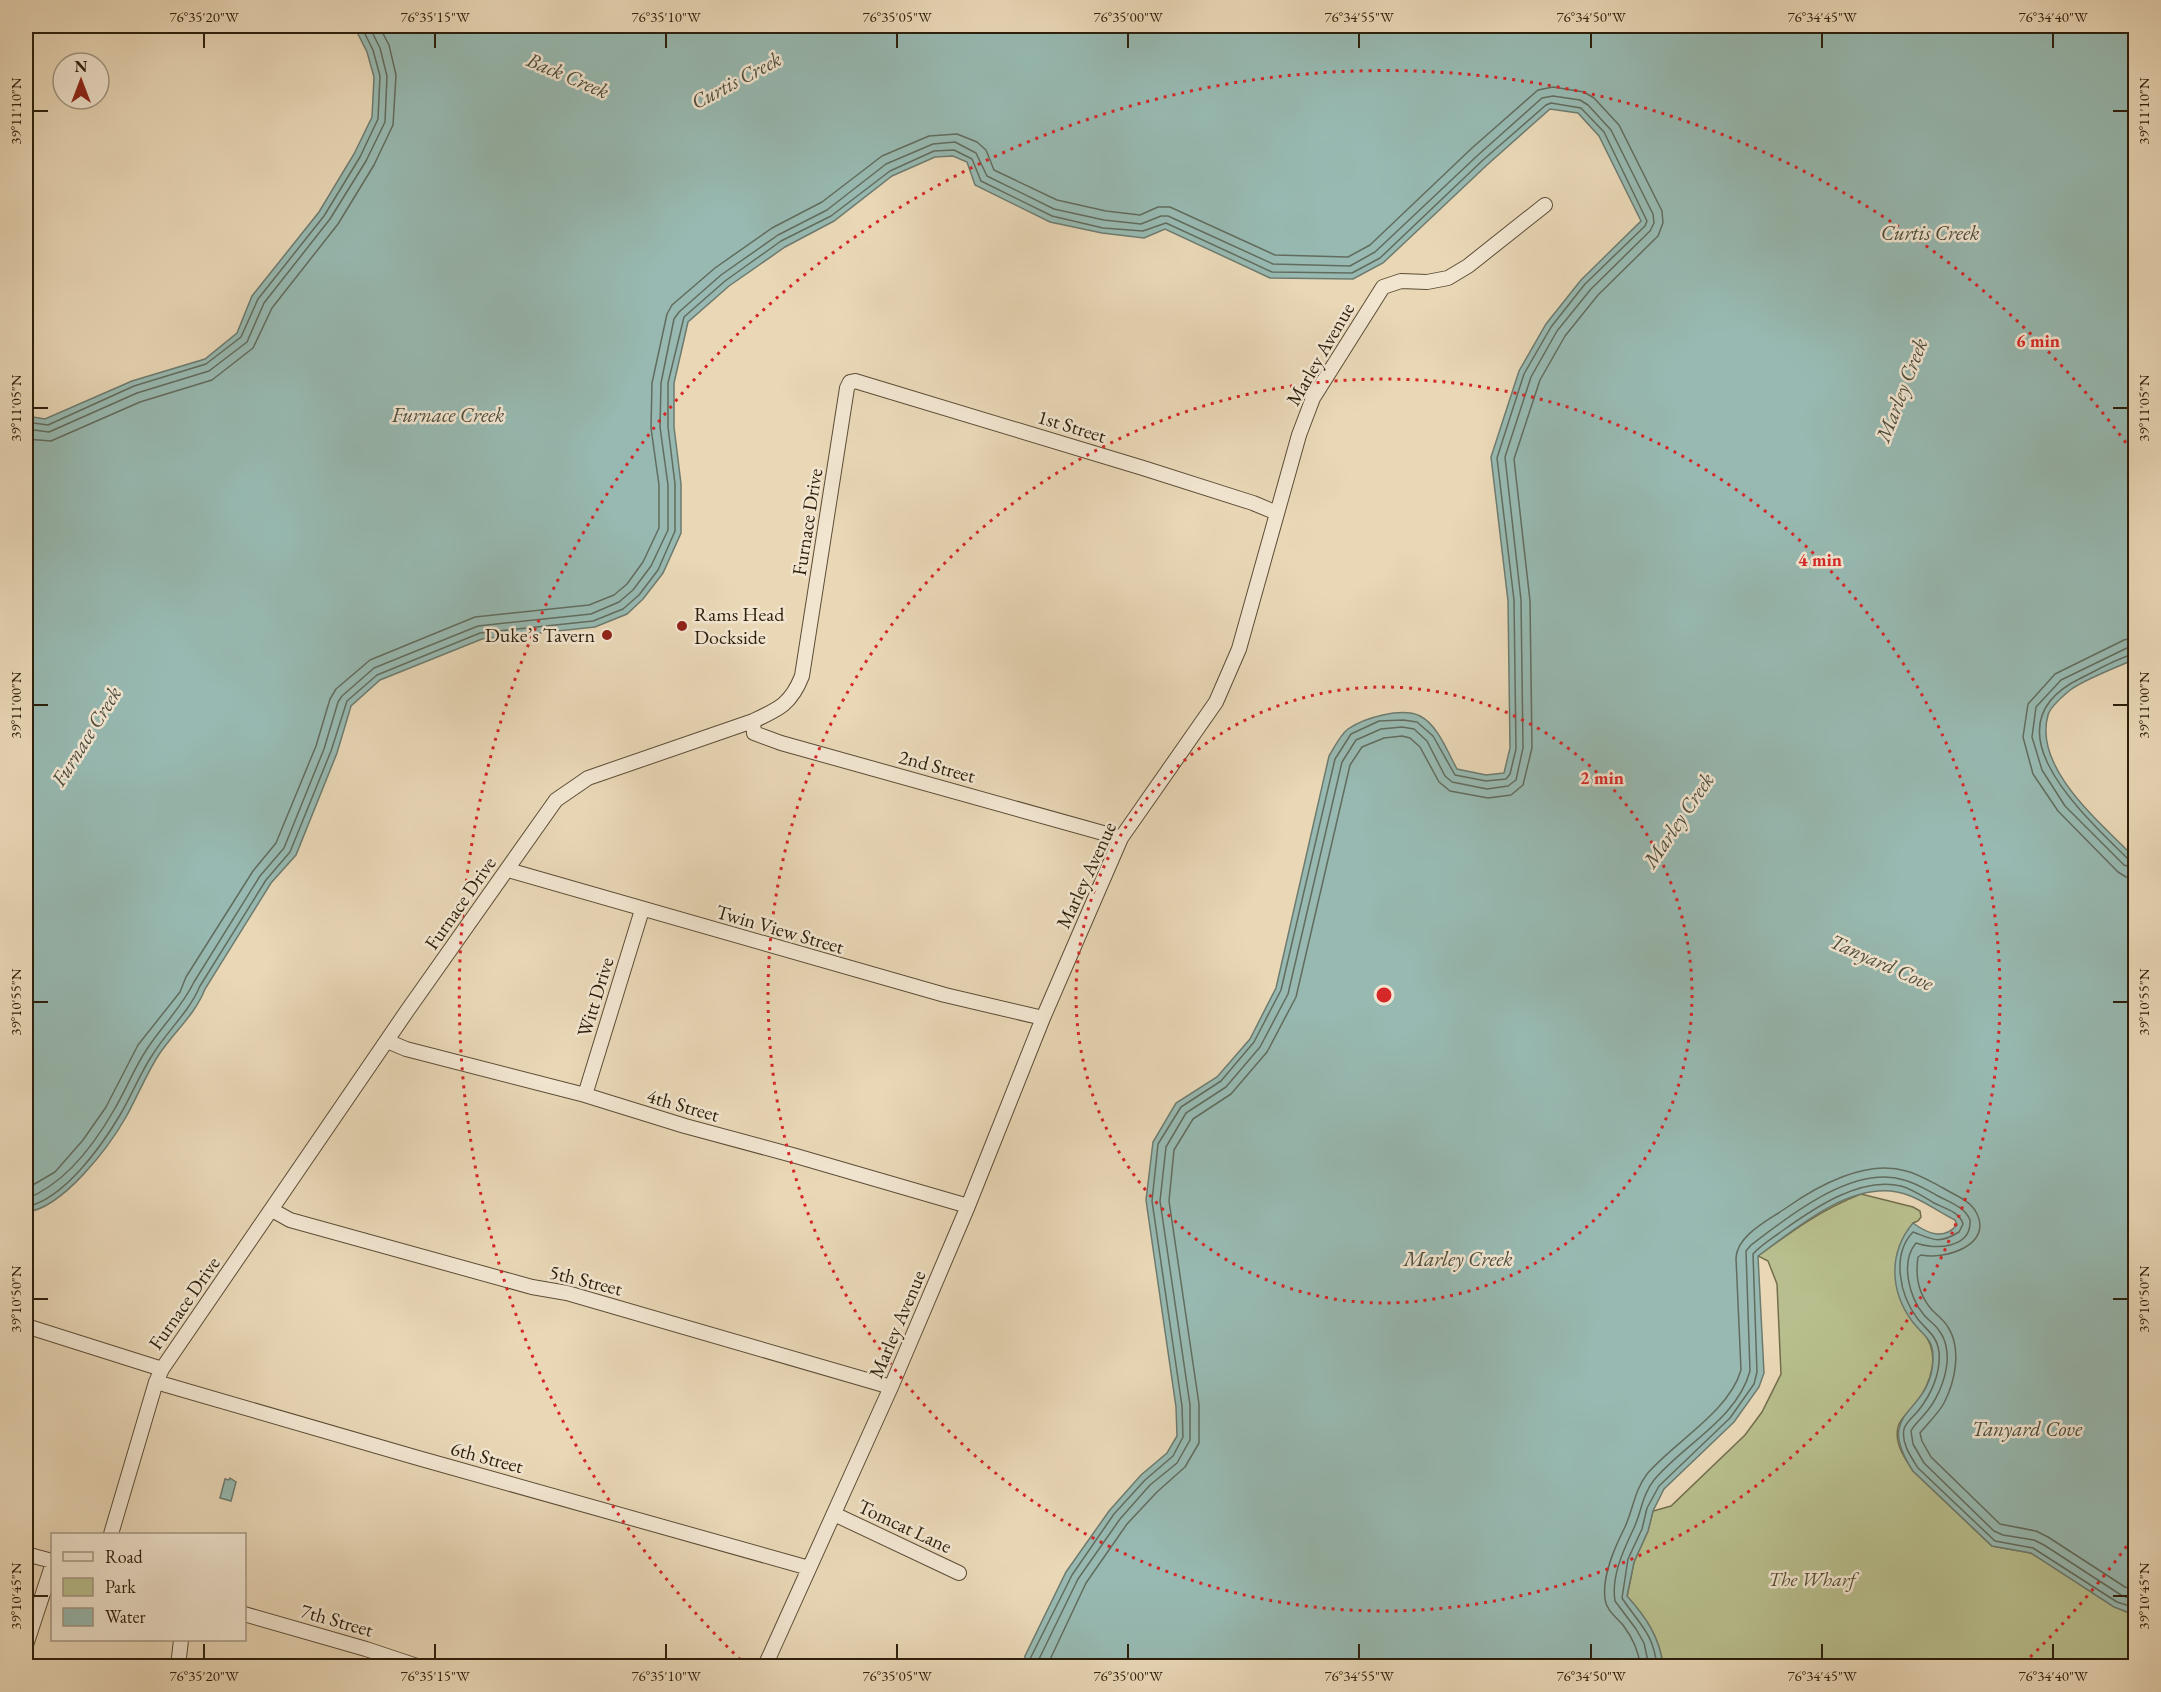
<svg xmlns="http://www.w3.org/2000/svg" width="2161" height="1692" font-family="'EB Garamond',serif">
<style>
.green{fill:#b8be8d;stroke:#726e4c;stroke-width:1.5}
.water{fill:#97b9b1;stroke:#6d7b6f;stroke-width:1.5}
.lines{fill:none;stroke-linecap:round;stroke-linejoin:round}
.shore{stroke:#626c5e;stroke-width:1.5}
.minor-casing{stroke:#5c4d36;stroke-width:16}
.minor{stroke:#f1e5d0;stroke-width:14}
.ticks{fill:none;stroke:#2d1f0b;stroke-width:2}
.ring{fill:none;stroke:#d62828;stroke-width:3;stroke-dasharray:3 6}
.poi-dot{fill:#8f2418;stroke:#f1e5d0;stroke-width:2}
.labels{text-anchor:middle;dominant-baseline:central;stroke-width:5;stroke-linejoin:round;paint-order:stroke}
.street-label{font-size:20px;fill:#2d1f0b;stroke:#f1e5d0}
.poi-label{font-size:20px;fill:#2d1f0b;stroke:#f1e5d0;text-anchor:start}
.park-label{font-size:20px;font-style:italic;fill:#574f32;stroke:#f1e5d0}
.water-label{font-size:21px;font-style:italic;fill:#4d4d3d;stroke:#f1e5d0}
.centre{fill:#d62828;stroke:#f1e5d0;stroke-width:3}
.ring-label{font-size:18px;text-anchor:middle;font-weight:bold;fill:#d62828;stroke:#f1e5d0;stroke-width:5;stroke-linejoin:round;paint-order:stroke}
.neatline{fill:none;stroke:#2d1f0b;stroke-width:2}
.ticks-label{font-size:15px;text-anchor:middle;fill:#2d1f0b}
</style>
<rect width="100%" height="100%" fill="#e9d7b6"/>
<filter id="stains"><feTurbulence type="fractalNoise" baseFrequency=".00333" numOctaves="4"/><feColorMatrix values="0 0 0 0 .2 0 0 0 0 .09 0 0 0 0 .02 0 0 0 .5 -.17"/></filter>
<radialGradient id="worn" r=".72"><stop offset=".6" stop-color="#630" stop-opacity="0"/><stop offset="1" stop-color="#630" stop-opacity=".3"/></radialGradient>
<path class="green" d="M 1861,1194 L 1913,1207 L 1920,1211 L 1921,1217 L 1918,1221 L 1913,1223 L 1922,1331 C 1942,1354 1931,1383 1915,1405 C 1909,1412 1900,1418 1898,1427 C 1894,1443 1905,1459 1913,1471 L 1992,1546 L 2031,1553 L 2124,1611 L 2135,1615 L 2135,1666 L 1663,1666 C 1660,1638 1646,1617 1627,1597 L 1634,1562 L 1648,1531 L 1653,1511 L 1671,1506 L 1745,1435 L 1762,1412 L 1781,1374 L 1777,1284 L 1768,1261 L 1758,1256 C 1792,1231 1822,1209 1861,1194 Z"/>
<path class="water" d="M 354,26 L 2135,26 L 2135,659 C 2118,667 2082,680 2069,691 C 2063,696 2050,708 2048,715 C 2033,769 2102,824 2135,858 L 2135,1615 L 2114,1607 L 2031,1553 L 1992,1546 L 1913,1471 C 1872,1408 1931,1416 1933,1360 C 1934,1338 1923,1336 1912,1321 C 1890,1291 1888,1253 1913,1223 C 1927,1233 1943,1241 1957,1225 L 1955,1220 C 1937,1211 1916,1195 1897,1192 C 1848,1183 1795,1229 1758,1256 L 1764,1373 L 1759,1387 L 1734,1422 L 1664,1489 L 1653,1511 L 1648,1531 L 1634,1562 L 1627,1596 C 1646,1617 1660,1638 1663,1666 L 1024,1666 L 1025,1656 L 1066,1572 L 1109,1511 L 1141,1475 L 1167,1453 L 1177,1436 L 1176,1407 L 1146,1200 L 1153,1142 L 1176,1103 L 1217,1077 L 1250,1039 L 1276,988 L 1329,756 C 1334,748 1340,735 1348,729 C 1364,718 1401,707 1420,716 C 1438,725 1448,753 1457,769 L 1486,775 L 1504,773 L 1510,748 L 1508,601 L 1491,457 L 1519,371 L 1546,324 L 1581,280 L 1641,221 L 1599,136 L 1578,113 L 1550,109 L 1487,165 L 1383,263 L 1353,279 L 1270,278 L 1165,229 L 1144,238 L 1102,233 L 1050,222 L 975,185 L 967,162 L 953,156 L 935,157 L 892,176 L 834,221 L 785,247 L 729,286 L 688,322 L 674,383 L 674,427 L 681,484 L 681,533 L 663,573 L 643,599 L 627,614 L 595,627 L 482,639 L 380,680 L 351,706 L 337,753 L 296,855 L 271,883 L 205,989 C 195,1015 173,1033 158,1056 C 146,1075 137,1097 126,1117 C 109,1147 62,1209 26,1212 L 26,416 L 45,419 L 132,381 L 205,359 L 237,333 L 252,296 L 319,212 L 354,154 L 372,117 L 374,77 L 367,52 Z
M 230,1478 L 236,1482 L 231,1501 L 220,1498 L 225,1479 L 229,1480 Z"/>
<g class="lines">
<path class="shore" d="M 26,422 L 48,425 L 134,386 L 206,364 L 241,337 L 258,299 L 324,216 L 360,157 L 378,119 L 380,76 L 373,50 L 361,26
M 26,429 L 49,432 L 137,393 L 209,371 L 247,342 L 264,303 L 330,219 L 366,161 L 385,122 L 387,76 L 380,48 L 369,26
M 26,439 L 51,441 L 140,402 L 212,380 L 253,348 L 272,308 L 338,224 L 374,165 L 393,125 L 396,75 L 389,45 L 379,26
M 2136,637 L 2124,640 L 2055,674 L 2028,704 L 2023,737 L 2033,774 L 2058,811 L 2118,872 L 2126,877 L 2136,878
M 2136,646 L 2127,648 L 2061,680 L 2036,707 L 2032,737 L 2042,770 L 2065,806 L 2124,865 L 2136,869
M 2136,654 C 2120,656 2096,671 2081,678 C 1982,726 2085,816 2129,860 L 2136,862
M 26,1189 L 55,1172 L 83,1140 L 106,1107 L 138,1045 L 180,992 L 186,977 L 253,871 L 276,843 L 316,746 L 330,699 L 336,689 L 370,660 L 475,617 L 589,605 L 614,595 L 627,584 L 643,562 L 659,528 L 659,485 L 651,428 L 652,383 L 667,314 L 672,305 L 715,268 L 772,228 L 822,202 L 882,156 L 929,136 L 957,134 L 977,142 L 986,150 L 994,170 L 1057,200 L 1106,211 L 1140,215 L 1158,207 L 1170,207 L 1275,255 L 1348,257 L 1370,245 L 1472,148 L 1538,90 L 1553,87 L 1584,92 L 1594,98 L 1619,125 L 1662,211 L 1663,223 L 1658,236 L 1598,295 L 1565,336 L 1540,380 L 1514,459 L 1530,601 L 1532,748 L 1523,785 L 1511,795 L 1488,798 L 1450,791 L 1439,782 L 1420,747 L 1410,738 L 1402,736 L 1384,738 L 1362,747 L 1350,765 L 1296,997 L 1267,1052 L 1231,1094 L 1193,1119 L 1174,1150 L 1169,1201 L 1199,1404 L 1199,1443 L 1185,1467 L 1157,1492 L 1127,1524 L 1086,1583 L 1047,1666
M 26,1199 C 64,1184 94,1145 114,1110 C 126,1090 134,1068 147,1049 C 162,1026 182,1007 194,982 L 260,876 L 284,848 L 324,749 L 338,702 L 342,696 L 374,668 L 478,626 L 591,614 L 619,602 L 633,590 L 651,566 L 668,530 L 668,485 L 660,427 L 661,383 L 674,319 L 679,312 L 721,275 L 778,235 L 827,210 L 886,164 L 933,144 L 955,142 L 976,153 L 987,176 L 1054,209 L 1104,220 L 1141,224 L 1161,216 L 1168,216 L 1273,264 L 1350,266 L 1375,252 L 1478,155 L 1542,98 L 1553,96 L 1580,100 L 1588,105 L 1611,130 L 1653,214 L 1654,223 L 1650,231 L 1591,289 L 1557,331 L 1531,377 L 1505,457 L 1521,600 L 1523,748 L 1516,780 L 1508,786 L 1487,789 L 1452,782 L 1445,776 L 1427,741 L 1414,729 L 1402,727 L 1381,729 L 1356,740 L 1342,762 L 1288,994 L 1260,1047 L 1226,1087 L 1186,1113 L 1166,1147 L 1160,1201 L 1190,1405 L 1190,1440 L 1177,1463 L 1150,1485 L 1120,1519 L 1078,1579 L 1039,1659 L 1038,1666
M 26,1207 C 64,1199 101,1147 120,1115 C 132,1095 140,1073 153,1054 C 168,1030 189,1012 200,986 L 266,880 L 290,852 L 331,751 L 347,701 L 377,675 L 480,633 L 593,621 L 623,609 L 639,595 L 658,570 L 675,531 L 675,484 L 668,427 L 668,383 L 684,317 L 725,281 L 781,241 L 831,216 L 890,171 L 934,151 L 954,150 L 972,159 L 981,181 L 1052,216 L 1103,228 L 1143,231 L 1166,223 L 1272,272 L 1352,273 L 1380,258 L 1483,160 L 1546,105 L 1551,103 L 1581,108 L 1604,132 L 1647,221 L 1645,226 L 1585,284 L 1551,327 L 1524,374 L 1497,458 L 1514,600 L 1516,749 L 1510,774 L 1506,779 L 1486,781 L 1455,775 L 1433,736 L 1417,722 L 1403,720 L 1379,721 L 1351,734 L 1335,759 L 1281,990 L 1254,1042 L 1221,1081 L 1181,1107 L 1158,1144 L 1152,1201 L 1182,1406 L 1183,1437 L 1173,1456 L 1145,1480 L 1114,1514 L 1072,1575 L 1031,1657 L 1030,1666
M 1640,1666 C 1639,1651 1632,1637 1623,1625 C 1616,1617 1606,1610 1605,1599 C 1602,1576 1614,1549 1624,1529 C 1633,1511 1634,1491 1647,1474 C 1674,1442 1729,1412 1741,1370 L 1736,1258 C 1737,1235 1769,1220 1786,1208 C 1817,1186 1866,1159 1906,1171 C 1919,1174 1931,1182 1943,1188 C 1954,1195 1970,1200 1976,1212 C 1994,1245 1945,1260 1921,1255 L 1918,1257 C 1915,1276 1919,1295 1932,1310 C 1937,1315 1944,1320 1948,1327 C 1962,1349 1955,1382 1944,1403 C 1938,1414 1928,1423 1920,1433 L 1922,1441 L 1931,1457 L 2000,1524 L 2036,1531 L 2048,1537 L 2125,1587 L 2136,1591
M 1649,1666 L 1644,1643 L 1636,1629 L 1615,1601 C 1611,1577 1623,1551 1633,1530 C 1641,1514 1642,1495 1654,1480 C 1684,1444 1737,1419 1750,1371 L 1746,1251 L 1751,1245 C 1788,1217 1853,1164 1904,1180 C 1916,1183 1927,1190 1938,1196 C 1949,1202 1965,1207 1970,1220 C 1972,1249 1934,1250 1916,1243 C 1900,1262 1909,1297 1924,1315 C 1929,1321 1936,1325 1940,1332 C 1946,1340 1948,1353 1947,1363 C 1945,1382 1936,1402 1923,1416 C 1919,1421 1914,1425 1911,1431 L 1913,1444 L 1924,1463 L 1994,1531 L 2003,1535 L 2034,1540 L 2044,1545 L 2121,1595 L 2136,1601
M 1657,1666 C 1653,1632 1639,1624 1622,1598 L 1628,1559 L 1642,1529 L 1647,1508 L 1659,1486 L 1730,1418 L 1754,1384 L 1757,1372 L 1753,1254 C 1761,1245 1773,1238 1782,1231 C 1813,1209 1860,1176 1901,1186 C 1912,1189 1924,1197 1934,1203 C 1944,1208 1960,1212 1963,1224 L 1959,1232 C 1938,1245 1932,1239 1913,1232 C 1891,1255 1900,1295 1917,1318 C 1926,1330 1937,1335 1939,1352 C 1941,1373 1931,1395 1918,1411 C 1913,1417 1906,1422 1904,1429 C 1901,1443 1911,1457 1918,1468 L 1995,1541 L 2033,1548 L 2117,1602 L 2136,1608"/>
<g class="minor-casing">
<path id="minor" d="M 753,721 L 754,733 L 781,743 L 1121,838
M 508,870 L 945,995 L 1043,1018
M 387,1041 L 406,1049 L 585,1095 L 685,1126 L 796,1156 L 968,1206
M 585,1095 L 642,910
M 272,1210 L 290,1220 L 532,1287 L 567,1293 L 891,1387
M 26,1326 L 162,1369
M 156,1382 L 418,1458 L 809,1568
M 834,1514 L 959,1573
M 111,1534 L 156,1382 L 162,1369 L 407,1011 L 556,800 L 588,778 L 753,721 C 779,709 791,704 802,676 L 847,388 L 850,382 L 855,381 L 1143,468 L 1253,503 L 1277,513
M 26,1554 L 52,1561
M 244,1614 L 366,1649 L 417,1666
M 26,1645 L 52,1566
M 178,1666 L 181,1640
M 765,1666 L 891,1387 L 968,1206 L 1043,1018 L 1121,838 L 1216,702 L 1239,649 L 1299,435 L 1313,398 L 1383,287 L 1401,281 L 1427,282 L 1448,278 L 1468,266 L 1545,205"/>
</g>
<use href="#minor" class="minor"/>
</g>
<path class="ticks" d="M 204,33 L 204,48M 435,33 L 435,48M 666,33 L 666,48M 897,33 L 897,48M 1128,33 L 1128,48M 1359,33 L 1359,48M 1591,33 L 1591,48M 1822,33 L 1822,48M 2053,33 L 2053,48M 33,111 L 48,111M 2113,111 L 2128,111M 33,408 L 48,408M 2113,408 L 2128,408M 33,705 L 48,705M 2113,705 L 2128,705M 33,1002 L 48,1002M 2113,1002 L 2128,1002M 33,1299 L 48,1299M 2113,1299 L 2128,1299M 33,1596 L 48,1596M 2113,1596 L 2128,1596M 204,1644 L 204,1659M 435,1644 L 435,1659M 666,1644 L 666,1659M 897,1644 L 897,1659M 1128,1644 L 1128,1659M 1359,1644 L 1359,1659M 1591,1644 L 1591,1659M 1822,1644 L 1822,1659M 2053,1644 L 2053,1659"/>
<g class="ring">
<circle cx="1384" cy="995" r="308"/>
<circle cx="1384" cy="995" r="616"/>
<path d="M2132 1539A925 925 0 0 1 2021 1666M747 1666A925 925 0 1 1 2132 451"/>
</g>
<g class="poi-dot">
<circle cx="682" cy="626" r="6"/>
<circle cx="607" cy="635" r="6"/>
</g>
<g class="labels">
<g class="street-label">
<text transform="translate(1320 354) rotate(-60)">Marley Avenue</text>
<text transform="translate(1072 426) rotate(17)">1st Street</text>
<text transform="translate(807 522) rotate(-81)">Furnace Drive</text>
<text transform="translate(937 766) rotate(15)">2nd Street</text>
<text transform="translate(1086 875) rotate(-65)">Marley Avenue</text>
<text transform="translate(460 903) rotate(-55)">Furnace Drive</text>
<text transform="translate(780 929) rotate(16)">Twin View Street</text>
<text transform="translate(595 997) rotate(-73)">Witt Drive</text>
<text transform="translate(683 1105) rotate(16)">4th Street</text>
<text transform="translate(586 1280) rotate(14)">5th Street</text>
<text transform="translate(184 1303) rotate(-55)">Furnace Drive</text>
<text transform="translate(897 1324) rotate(-67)">Marley Avenue</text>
<text transform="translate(487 1457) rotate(15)">6th Street</text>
<text transform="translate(905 1526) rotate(25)">Tomcat Lane</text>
<text transform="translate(337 1620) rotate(16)">7th Street</text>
</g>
<g class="poi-label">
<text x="694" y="614">Rams Head<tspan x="694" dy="23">Dockside</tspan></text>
<text x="595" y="635" text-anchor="end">Duke’s Tavern</text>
</g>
<g class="park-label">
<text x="1812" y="1579">The Wharf</text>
</g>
<g class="water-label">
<text transform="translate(568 75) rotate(23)">Back Creek</text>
<text transform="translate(736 80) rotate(-28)">Curtis Creek</text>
<text x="1930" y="232">Curtis Creek</text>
<text transform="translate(1901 390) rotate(-69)">Marley Creek</text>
<text x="448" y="414">Furnace Creek</text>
<text transform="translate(86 736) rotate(-58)">Furnace Creek</text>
<text transform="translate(1678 820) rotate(-56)">Marley Creek</text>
<text transform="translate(1882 962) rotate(24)">Tanyard Cove</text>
<text x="1458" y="1258">Marley Creek</text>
<text x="2027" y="1428">Tanyard Cove</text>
</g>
</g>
<circle cx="1384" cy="995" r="9" class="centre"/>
<g class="ring-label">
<text x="2038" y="347">6 min</text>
<text x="1820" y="566">4 min</text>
<text x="1602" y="784">2 min</text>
</g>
<rect width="2161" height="1692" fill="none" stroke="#e9d7b6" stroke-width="66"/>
<rect x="51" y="1533" width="195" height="108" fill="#f1e5d0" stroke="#a39681" stroke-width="1.5"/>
<rect x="63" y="1552" width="30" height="9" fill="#f1e5d0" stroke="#a39681" stroke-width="1.5"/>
<text x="105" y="1563" font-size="18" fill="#2d1f0b">Road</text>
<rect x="63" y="1578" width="30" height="18" fill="#b8be8d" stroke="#a39681" stroke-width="1.5"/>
<text x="105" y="1593" font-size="18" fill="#2d1f0b">Park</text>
<rect x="63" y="1608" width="30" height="18" fill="#97b9b1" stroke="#a39681" stroke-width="1.5"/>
<text x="105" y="1623" font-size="18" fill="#2d1f0b">Water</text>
<g transform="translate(81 81)"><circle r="28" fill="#f1e5d0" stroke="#a39681" stroke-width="1.5"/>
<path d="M0-4.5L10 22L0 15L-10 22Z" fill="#8f2418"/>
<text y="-9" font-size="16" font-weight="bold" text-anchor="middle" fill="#2d1f0b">N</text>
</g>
<rect x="33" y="33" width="2095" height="1626" class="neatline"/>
<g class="ticks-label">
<text x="204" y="22">76°35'20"W</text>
<text x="435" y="22">76°35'15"W</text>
<text x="666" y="22">76°35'10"W</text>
<text x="897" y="22">76°35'05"W</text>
<text x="1128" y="22">76°35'00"W</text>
<text x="1359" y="22">76°34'55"W</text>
<text x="1591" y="22">76°34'50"W</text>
<text x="1822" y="22">76°34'45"W</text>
<text x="2053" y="22">76°34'40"W</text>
<text transform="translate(16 111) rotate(-90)" y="5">39°11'10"N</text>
<text transform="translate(2144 111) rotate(-90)" y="5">39°11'10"N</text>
<text transform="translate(16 408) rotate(-90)" y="5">39°11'05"N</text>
<text transform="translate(2144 408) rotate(-90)" y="5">39°11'05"N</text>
<text transform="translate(16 705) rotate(-90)" y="5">39°11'00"N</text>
<text transform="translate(2144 705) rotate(-90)" y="5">39°11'00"N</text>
<text transform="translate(16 1002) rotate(-90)" y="5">39°10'55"N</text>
<text transform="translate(2144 1002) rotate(-90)" y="5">39°10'55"N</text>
<text transform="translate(16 1299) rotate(-90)" y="5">39°10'50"N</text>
<text transform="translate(2144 1299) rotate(-90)" y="5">39°10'50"N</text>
<text transform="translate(16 1596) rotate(-90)" y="5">39°10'45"N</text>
<text transform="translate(2144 1596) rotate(-90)" y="5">39°10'45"N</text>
<text x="204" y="1681">76°35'20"W</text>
<text x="435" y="1681">76°35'15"W</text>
<text x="666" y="1681">76°35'10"W</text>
<text x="897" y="1681">76°35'05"W</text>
<text x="1128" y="1681">76°35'00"W</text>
<text x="1359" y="1681">76°34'55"W</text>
<text x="1591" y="1681">76°34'50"W</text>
<text x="1822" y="1681">76°34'45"W</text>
<text x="2053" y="1681">76°34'40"W</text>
</g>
<rect width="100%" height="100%" filter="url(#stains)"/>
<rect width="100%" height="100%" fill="url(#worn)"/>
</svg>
